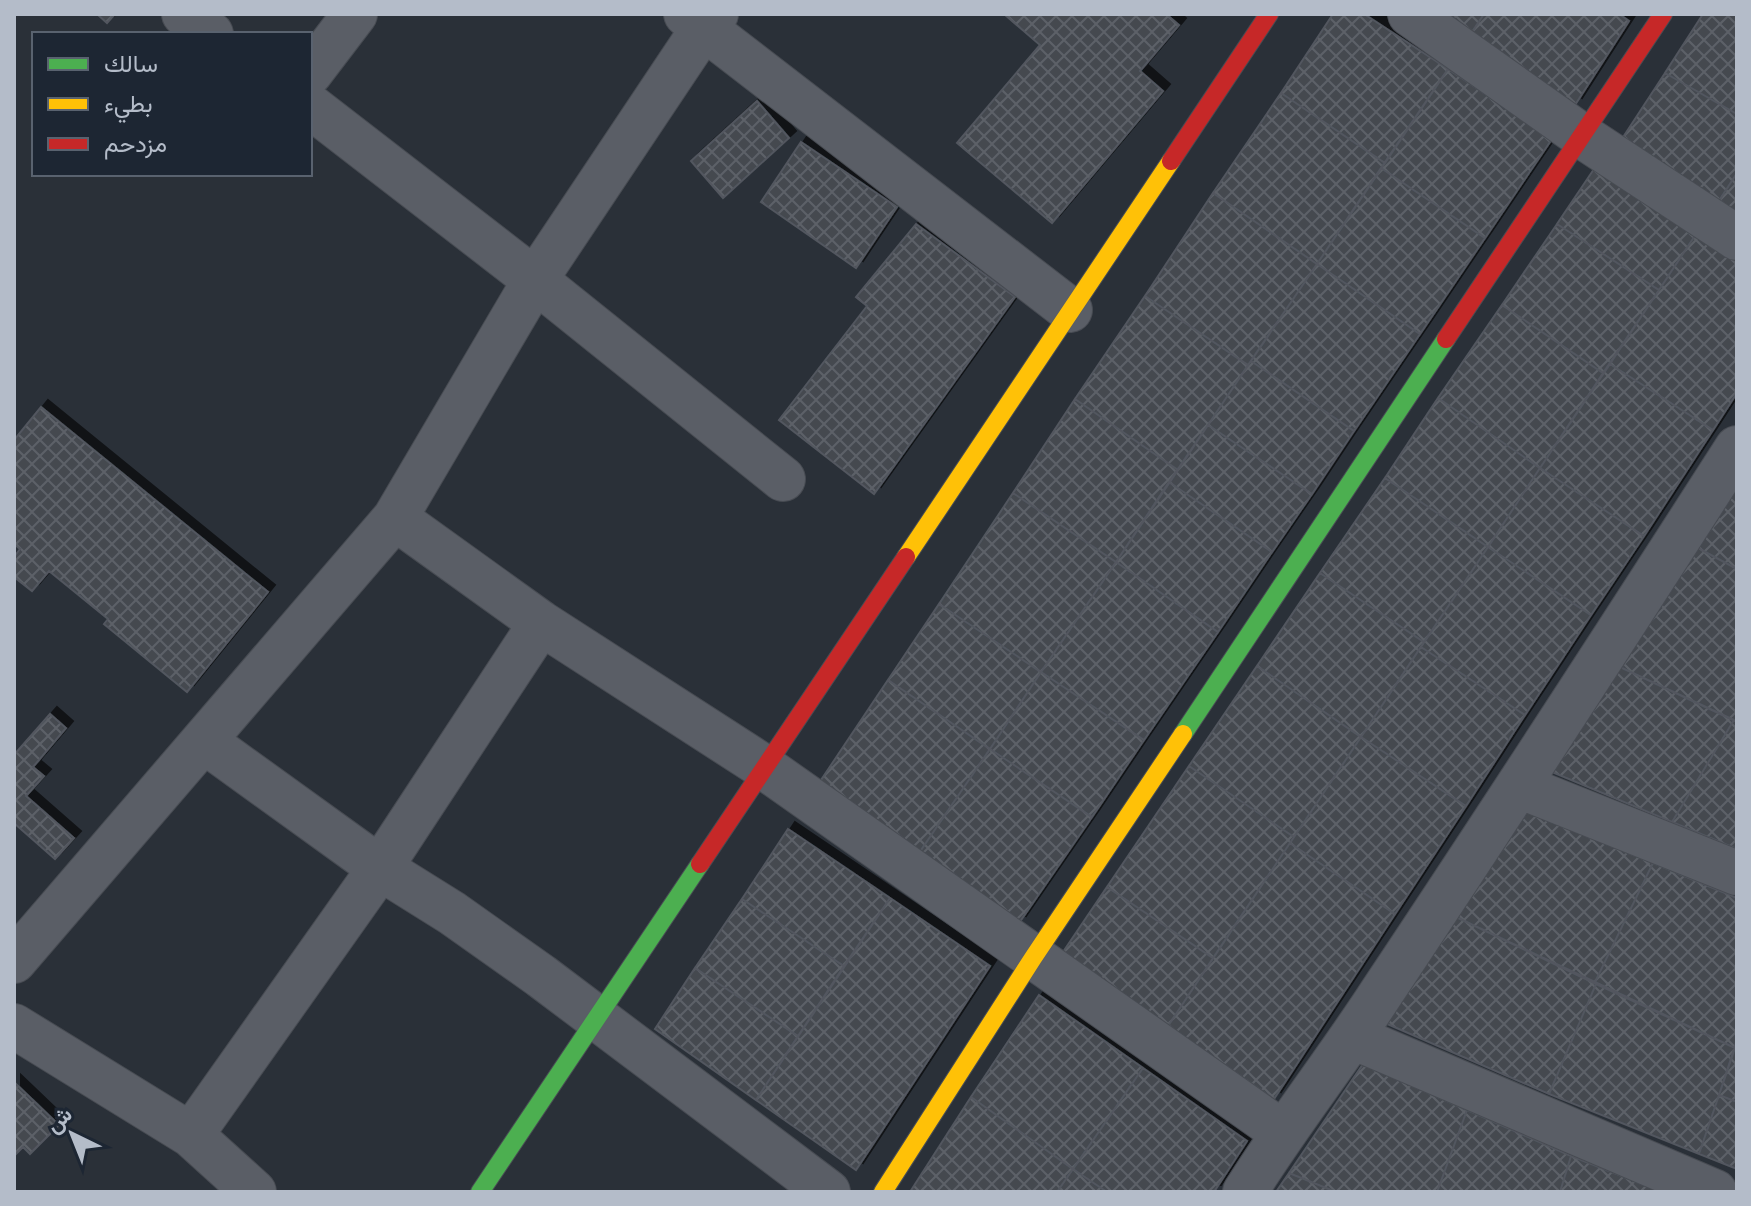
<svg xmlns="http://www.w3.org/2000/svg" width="1751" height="1206" font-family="Barlow,Vazirmatn,sans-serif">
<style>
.building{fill:url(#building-cross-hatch);stroke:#52575f;stroke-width:2;filter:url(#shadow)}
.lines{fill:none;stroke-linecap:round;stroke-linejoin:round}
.street-casing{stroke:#484c53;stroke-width:46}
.fast-casing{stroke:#484c53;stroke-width:20}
.slow-casing{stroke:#484c53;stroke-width:20}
.jam-casing{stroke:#484c53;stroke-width:20}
.street{stroke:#5a5e66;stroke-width:44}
.fast{stroke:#4caf50;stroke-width:18}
.slow{stroke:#ffc107;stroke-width:18}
.jam{stroke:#c62828;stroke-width:18}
</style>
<defs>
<pattern id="building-cross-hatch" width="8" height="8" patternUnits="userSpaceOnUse" patternTransform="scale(2)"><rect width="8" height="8" fill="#444950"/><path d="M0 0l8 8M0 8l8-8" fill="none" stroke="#5d6168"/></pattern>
<filter id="shadow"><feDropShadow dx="7" dy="-7" stdDeviation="0" flood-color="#0009"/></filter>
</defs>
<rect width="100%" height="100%" fill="#2a3038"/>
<path class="building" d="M 97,14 L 115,14 L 107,23 Z
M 1004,14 L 1166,14 L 1179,25 L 1140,71 L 1163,91 L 1052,223 L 957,143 L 1040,45 Z
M 1333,14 L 1364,14 L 1448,69 L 1385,163 L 1281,93 Z
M 1438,14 L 1484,14 L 1470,35 Z
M 1484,14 L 1619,14 L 1629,21 L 1575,105 L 1470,35 Z
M 1703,14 L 1737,14 L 1737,114 L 1665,73 Z
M 1448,69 L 1552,139 L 1485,238 L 1381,168 Z
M 1665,73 L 1737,114 L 1737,173 L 1715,207 L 1618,145 Z
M 1281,93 L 1385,163 L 1317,264 L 1213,193 Z
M 757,101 L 789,138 L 723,198 L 691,161 Z
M 801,142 L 897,207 L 856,268 L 761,202 Z
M 1596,166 L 1698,231 L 1659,290 L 1557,224 Z
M 1381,168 L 1485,238 L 1420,334 L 1317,264 Z
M 1737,173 L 1737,221 L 1715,207 Z
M 1213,193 L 1317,264 L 1248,365 L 1145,296 Z
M 916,224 L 1015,297 L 874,494 L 779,420 L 867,306 L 856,297 Z
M 1557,224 L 1659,290 L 1603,373 L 1502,305 Z
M 1698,231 L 1737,256 L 1737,393 L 1713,430 L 1610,364 Z
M 1317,264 L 1420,334 L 1354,431 L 1251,361 Z
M 1145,296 L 1248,365 L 1178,470 L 1075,399 Z
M 1502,305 L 1603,373 L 1540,468 L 1438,398 Z
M 1251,361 L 1354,431 L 1312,494 L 1208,425 Z
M 1610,364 L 1713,430 L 1644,536 L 1540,468 Z
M 1438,398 L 1540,468 L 1488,547 L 1385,478 Z
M 1075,399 L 1178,470 L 1116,562 L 1013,493 Z
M 41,407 L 268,592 L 187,692 L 104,624 L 108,619 L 49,571 L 32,591 L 14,577 L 14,557 L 20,549 L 14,544 L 14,440 Z
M 1208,425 L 1312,494 L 1272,552 L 1169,482 Z
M 1540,468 L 1644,536 L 1591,615 L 1488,547 Z
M 1385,478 L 1488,547 L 1424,642 L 1320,573 Z
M 1169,482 L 1272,552 L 1218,632 L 1116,562 Z
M 1737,488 L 1737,569 L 1698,548 Z
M 1013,493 L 1116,562 L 1041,672 L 939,604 Z
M 1488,547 L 1591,615 L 1525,715 L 1421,647 Z
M 1698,548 L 1737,569 L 1737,722 L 1620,667 Z
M 1116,562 L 1218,632 L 1144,740 L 1041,672 Z
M 1320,573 L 1424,642 L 1361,737 L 1257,666 Z
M 939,604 L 1041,672 L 990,749 L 888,680 Z
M 1421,647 L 1525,715 L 1466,806 L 1361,737 Z
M 1257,666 L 1361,737 L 1294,837 L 1189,766 Z
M 1620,667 L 1734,720 L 1672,822 L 1552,772 Z
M 1041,672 L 1144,740 L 1092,817 L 990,749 Z
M 888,680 L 990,749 L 919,853 L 819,783 Z
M 50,714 L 66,728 L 33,767 L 44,776 L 26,796 L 74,838 L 55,859 L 14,823 L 14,755 Z
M 1734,720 L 1737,722 L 1737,849 L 1672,822 Z
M 1361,737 L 1466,806 L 1395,914 L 1290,843 Z
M 990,749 L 1092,817 L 1019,923 L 919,853 Z
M 1189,766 L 1294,837 L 1213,958 L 1107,887 Z
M 1527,812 L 1653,863 L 1595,982 L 1456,917 Z
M 788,829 L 890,898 L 844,966 L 742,899 Z
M 1290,843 L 1395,914 L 1274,1099 L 1168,1026 Z
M 1653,863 L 1737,898 L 1737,1041 L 1735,1048 L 1595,982 Z
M 1107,887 L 1213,958 L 1168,1026 L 1063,952 Z
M 890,898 L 990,966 L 856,1170 L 756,1100 Z
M 742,899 L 844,966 L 798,1036 L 695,968 Z
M 1456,917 L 1596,984 L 1549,1094 L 1385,1023 Z
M 695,968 L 798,1036 L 756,1100 L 655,1029 Z
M 1596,984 L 1735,1048 L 1699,1154 L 1549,1094 Z
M 1039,995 L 1143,1068 L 1073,1169 L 971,1097 Z
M 1737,1040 L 1737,1102 L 1719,1095 Z
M 1363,1064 L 1467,1110 L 1437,1192 L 1336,1192 L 1289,1173 Z
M 1143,1068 L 1247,1141 L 1214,1192 L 1107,1192 L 1073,1169 Z
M 14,1082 L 59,1125 L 30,1154 L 23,1147 L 14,1156 Z
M 1719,1095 L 1737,1102 L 1737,1169 L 1699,1154 Z
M 971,1097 L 1073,1169 L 1057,1192 L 910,1192 Z
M 1467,1110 L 1571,1156 L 1560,1192 L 1437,1192 Z
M 1571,1156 L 1662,1192 L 1560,1192 Z
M 1073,1169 L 1107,1192 L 1057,1192 Z
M 1289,1173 L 1336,1192 L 1276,1192 Z"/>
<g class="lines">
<g class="street-casing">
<path id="street" d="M 184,14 L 211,34
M 686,14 L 1070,310
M 1410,14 L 1582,136 L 1737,238
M 310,73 L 355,14
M 310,106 L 535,280 L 783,479
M 395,518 L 541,623 L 764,767 L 1282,1132
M 204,741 L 380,868 L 452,913 L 541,976 L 828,1192
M 1519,786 L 1737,873
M 14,961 L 395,518 L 535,280 L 704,27 L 716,14
M 14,1026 L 191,1135 L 254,1192
M 1353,1037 L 1715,1192
M 191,1135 L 380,868 L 541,623
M 1245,1192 C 1288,1123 1338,1060 1382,992 C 1502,812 1620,630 1737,448"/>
</g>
<g class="fast-casing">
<path id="fast" d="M 1183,734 L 1446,339
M 480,1192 L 700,864"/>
</g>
<g class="slow-casing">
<path id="slow" d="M 906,557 L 1171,161
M 883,1192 L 1033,958 L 1183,734"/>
</g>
<g class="jam-casing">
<path id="jam" d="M 1171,161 L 1269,14
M 1446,339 L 1663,14
M 700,864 L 906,557"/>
</g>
<use href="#street" class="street"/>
<use href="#fast" class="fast"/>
<use href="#slow" class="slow"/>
<use href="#jam" class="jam"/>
</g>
<rect width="1751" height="1206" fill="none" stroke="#b4bcc9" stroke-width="32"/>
<rect x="32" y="32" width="280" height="144" fill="#1d2633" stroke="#59626f" stroke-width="2"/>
<rect x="48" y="58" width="40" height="12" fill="#4caf50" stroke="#59626f" stroke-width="2"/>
<text x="104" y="72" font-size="24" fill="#b4bcc9">سالك</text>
<rect x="48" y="98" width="40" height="12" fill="#ffc107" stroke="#59626f" stroke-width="2"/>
<text x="104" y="112" font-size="24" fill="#b4bcc9">بطيء</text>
<rect x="48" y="138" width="40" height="12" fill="#c62828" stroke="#59626f" stroke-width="2"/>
<text x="104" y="152" font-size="24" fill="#b4bcc9">مزدحم</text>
<g transform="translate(72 1134) rotate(317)" stroke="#1d2633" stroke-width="6" paint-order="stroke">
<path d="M0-6L14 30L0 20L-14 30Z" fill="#b4bcc9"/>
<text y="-12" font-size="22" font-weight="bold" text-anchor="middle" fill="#b4bcc9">ش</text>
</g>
</svg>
